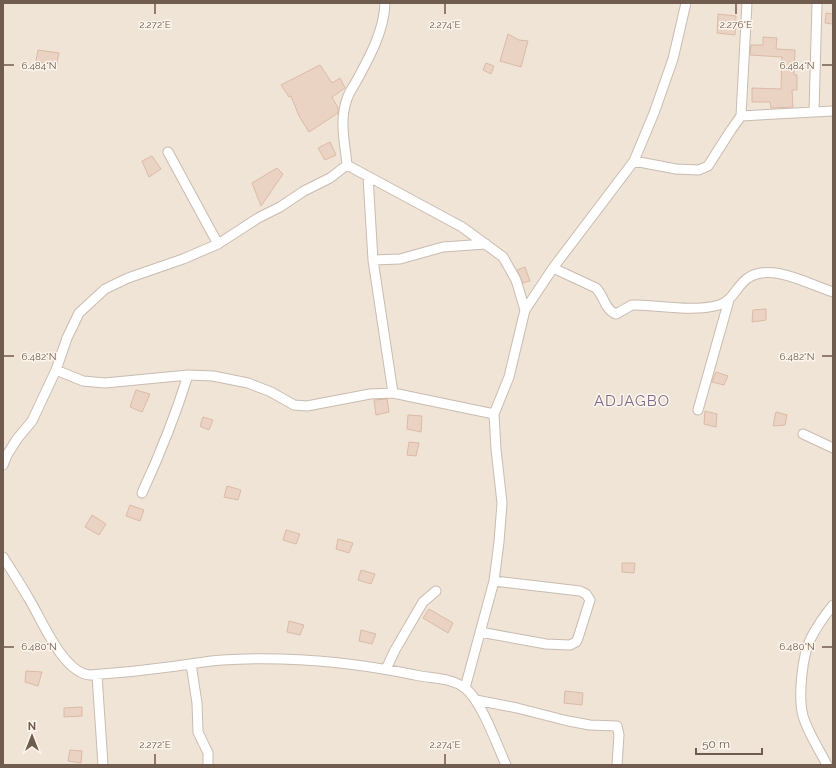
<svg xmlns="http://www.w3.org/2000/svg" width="836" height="768" font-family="Raleway,sans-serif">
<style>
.residential{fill:#f0e4d7}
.building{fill:#ebd3c3;stroke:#dbbaa5}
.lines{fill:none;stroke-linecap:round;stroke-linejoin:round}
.minor-casing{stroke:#cabbaf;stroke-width:11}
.minor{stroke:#fff;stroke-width:9}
.ticks{fill:none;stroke:#705b4f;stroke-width:1.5}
.labels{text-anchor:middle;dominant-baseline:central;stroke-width:3;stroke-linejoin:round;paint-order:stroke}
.quarter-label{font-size:15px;letter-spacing:1px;fill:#7f678c;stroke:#fdf6ed}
.ticks-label{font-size:10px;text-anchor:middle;fill:#705b4f;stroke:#fdf6ed;stroke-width:3;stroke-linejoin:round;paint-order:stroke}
</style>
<rect width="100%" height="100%" fill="#f9f2e8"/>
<path class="residential" d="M 3,3 L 833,3 L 833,765 L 3,765 Z"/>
<path class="building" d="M 826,13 L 833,14 L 833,24 L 825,23 Z
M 718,14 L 736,16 L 735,35 L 717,33 Z
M 508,34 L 519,40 L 528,41 L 521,67 L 500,61 Z
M 763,37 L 777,38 L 776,49 L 795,50 L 794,75 L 797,75 L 797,90 L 792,90 L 793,107 L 771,108 L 770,102 L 752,102 L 752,88 L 781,89 L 782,57 L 750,55 L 751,45 L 763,45 Z
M 38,50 L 59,53 L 56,67 L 36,61 Z
M 486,63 L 494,66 L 491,74 L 483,70 Z
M 320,65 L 332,83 L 340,78 L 345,88 L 332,97 L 338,108 L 338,113 L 309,132 L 299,116 L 291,96 L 289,97 L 281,85 Z
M 330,142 L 336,155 L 325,160 L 318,148 Z
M 152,156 L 161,169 L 149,177 L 142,161 Z
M 277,168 L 283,174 L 261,206 L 252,183 Z
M 525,267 L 530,281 L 523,283 L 517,270 Z
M 766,309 L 766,320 L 752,322 L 753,310 Z
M 716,372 L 728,376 L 724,385 L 712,382 Z
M 136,390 L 150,394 L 142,412 L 130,407 Z
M 387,399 L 389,412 L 376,415 L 374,400 Z
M 705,411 L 717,414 L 716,427 L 704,424 Z
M 776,412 L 787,415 L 785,425 L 773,426 Z
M 408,415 L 422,416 L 421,432 L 407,429 Z
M 203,417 L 213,420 L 209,430 L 200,426 Z
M 409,442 L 419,443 L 416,456 L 407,455 Z
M 227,486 L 241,490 L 238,500 L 224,497 Z
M 130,505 L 144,510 L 140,521 L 126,516 Z
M 92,515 L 106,524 L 99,535 L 85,527 Z
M 286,530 L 300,534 L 296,544 L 283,540 Z
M 338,539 L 353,543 L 349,553 L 336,549 Z
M 622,563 L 635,563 L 634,573 L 622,572 Z
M 361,570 L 375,574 L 371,584 L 358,580 Z
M 429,609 L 453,623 L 448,633 L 423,618 Z
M 289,621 L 304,625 L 300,635 L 287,632 Z
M 361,630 L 376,634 L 372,644 L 359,641 Z
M 26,671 L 42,672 L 38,686 L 25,682 Z
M 565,691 L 583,693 L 582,705 L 564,703 Z
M 82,707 L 82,716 L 64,717 L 64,708 Z
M 70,750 L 82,751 L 81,763 L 68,761 Z"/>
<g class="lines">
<g class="minor-casing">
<path id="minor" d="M 385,3 C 384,31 370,56 357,80 C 354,86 349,92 347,99 C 339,121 345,143 347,165 L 462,227 L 503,257 L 516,280 L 525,310 L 509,377 L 494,414 L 496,449 L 502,503 L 499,542 L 494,581 L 465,688
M 814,111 L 817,3
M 741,116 L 833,111
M 168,152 L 218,244
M 634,161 L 676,169 L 699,170 L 708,166 L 731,130 L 741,116 L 747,3
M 368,177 L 373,260 L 393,393
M 373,260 L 400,259 L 443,247 L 486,244
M 553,268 L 596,288 C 604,296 605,310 616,314 L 632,305 L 637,305 C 664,306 693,312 719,305 C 733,301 737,285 748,278 C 771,262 810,285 833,292
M 525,310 L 553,268 L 634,161 L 654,113 L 673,59 L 686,3
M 56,370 L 83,381 L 105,383 L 188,375 L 213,376 L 248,383 L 271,392 L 294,405 L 307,406 L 370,394 L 393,393 L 494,414
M 698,410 L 729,300
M 803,434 L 833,448
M 3,465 L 7,455 L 17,439 L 32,421 L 56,370 L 67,338 L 79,313 L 105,289 L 128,278 L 183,259 L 218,244 L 258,218 L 280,207 L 304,191 L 330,178 L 347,165
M 142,493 C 160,454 175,417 188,375
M 3,557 C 12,571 21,585 29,599 C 42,620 63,673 90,675 C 119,673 148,670 177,666 C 192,664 207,661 222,660 C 287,656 352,662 415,675 C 432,679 450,677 465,688 C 481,700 497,745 506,765
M 480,632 L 546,644 L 570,645 L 576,642 L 578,638 L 590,600 L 586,594 L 580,591 L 494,581
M 191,664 L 197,703 L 198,732 L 208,753 L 208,765
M 386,669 L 395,650 L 423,602 L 436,591
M 97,675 L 103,765
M 476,700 L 517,708 L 568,721 L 590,725 L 617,726 L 619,735 L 617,765
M 827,765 C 819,749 808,733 803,716 C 798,697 802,655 811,638 C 817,626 825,615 833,605"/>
</g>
<use href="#minor" class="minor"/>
</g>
<path class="ticks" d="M 155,4 L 155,14M 445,4 L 445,14M 736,4 L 736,14M 4,65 L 14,65M 822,65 L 832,65M 4,356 L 14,356M 822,356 L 832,356M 4,647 L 14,647M 822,647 L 832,647M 155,754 L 155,764M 445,754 L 445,764"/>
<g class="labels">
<g class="quarter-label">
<text x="632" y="401">ADJAGBO</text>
</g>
</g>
<g class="ticks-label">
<text x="155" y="28">2.272°E</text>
<text x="445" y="28">2.274°E</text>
<text x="736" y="28">2.276°E</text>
<text x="39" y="69">6.484°N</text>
<text x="797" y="69">6.484°N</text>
<text x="39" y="360">6.482°N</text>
<text x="797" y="360">6.482°N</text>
<text x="39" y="650">6.480°N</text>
<text x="797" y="650">6.480°N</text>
<text x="155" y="748">2.272°E</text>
<text x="445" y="748">2.274°E</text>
</g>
<rect width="836" height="768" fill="none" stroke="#705b4f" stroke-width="8"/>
<g transform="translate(32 736)" stroke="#fdf6ed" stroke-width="3" paint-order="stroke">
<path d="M0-3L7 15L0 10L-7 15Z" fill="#705b4f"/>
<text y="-6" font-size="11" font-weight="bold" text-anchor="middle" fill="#705b4f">N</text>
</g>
<path d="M696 748v6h66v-6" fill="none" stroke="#705b4f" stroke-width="2"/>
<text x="702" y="748" font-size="12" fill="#705b4f" stroke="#fdf6ed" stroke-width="3" paint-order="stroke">50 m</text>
</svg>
